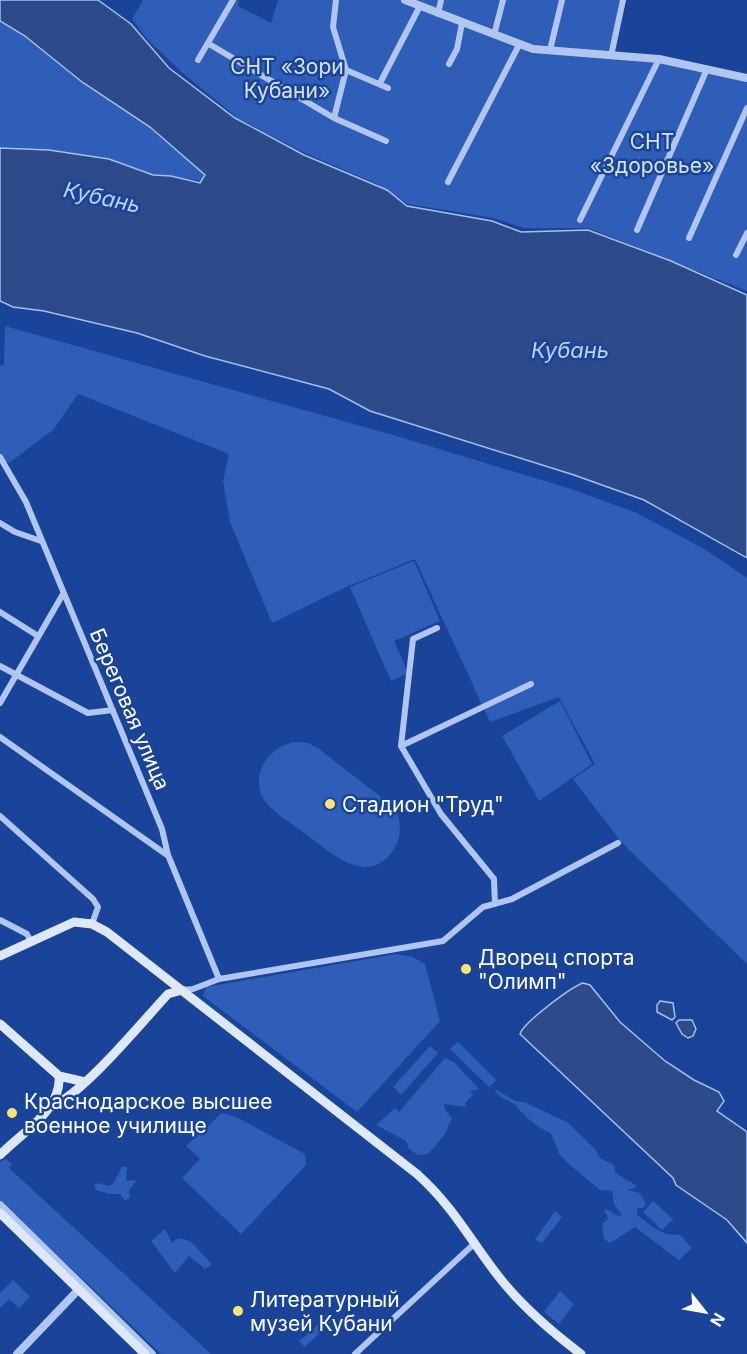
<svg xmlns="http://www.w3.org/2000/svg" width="747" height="1354" font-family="Inter,sans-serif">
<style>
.green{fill:#2e5eb7}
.water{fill:#2d4b8b;stroke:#a3c0f3;stroke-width:1.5}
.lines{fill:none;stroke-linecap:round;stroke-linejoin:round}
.minor{stroke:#b0c6f1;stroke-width:6}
.tertiary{stroke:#b0c6f1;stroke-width:8}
.secondary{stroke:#dee8fc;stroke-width:9}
.poi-dot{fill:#ffe570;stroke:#1a449a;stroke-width:2}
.labels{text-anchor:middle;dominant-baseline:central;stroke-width:5;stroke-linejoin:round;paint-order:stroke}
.park-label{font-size:21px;fill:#d7e4fc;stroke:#1a449a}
.street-label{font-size:21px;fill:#fff;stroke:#1a449a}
.poi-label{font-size:21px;fill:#fff;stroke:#1a449a;text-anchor:start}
.water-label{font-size:22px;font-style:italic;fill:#bdd1f7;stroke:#1a449a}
</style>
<rect width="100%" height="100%" fill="#1a449a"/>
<path class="green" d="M 143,0 L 239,0 L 238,6 L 271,23 L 278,0 L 623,0 L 611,56 L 659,59 L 747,78 L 747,291 L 588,228 L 524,228 L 494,218 L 408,204 L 377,184 L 305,153 L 239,119 L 184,74 L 147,39 L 132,19 Z
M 0,21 L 25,36 L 82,82 L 150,127 L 203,172 L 203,181 L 153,175 L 109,159 L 49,150 L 0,148 Z
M 5,326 L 400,437 L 571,489 L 637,513 L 706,550 L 747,578 L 747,964 L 622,843 L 573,779 L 595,764 L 559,697 L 490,722 L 415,559 L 346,587 L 272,623 L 230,522 L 223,481 L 229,454 L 78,394 L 53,430 L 9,463 L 5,462 L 0,452 L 0,366 L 4,364 Z
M 414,561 L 440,621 L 394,641 L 408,673 L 391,681 L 350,587 Z
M 560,701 L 592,764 L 539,801 L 502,736 Z
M 295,742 L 308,743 L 319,749 L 395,808 C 401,821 402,835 395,847 C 369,891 329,851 303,832 C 290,822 273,813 264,800 C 249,775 269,746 295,742 Z
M 396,954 L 413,957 L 425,964 L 440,1021 L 357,1112 L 203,996 L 206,987 Z
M 458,1042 L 496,1080 L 489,1087 L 450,1049 Z
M 430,1046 L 438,1053 L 401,1095 L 393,1087 Z
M 445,1058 L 454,1062 L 479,1089 L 470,1091 L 473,1095 L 465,1103 L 466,1107 L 444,1104 L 445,1110 L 452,1118 L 445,1134 L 428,1154 L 418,1155 L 409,1149 L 406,1141 L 376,1125 L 395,1108 L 399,1112 Z
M 495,1089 L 515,1101 L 524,1102 L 567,1122 L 596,1150 L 600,1158 L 614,1165 L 615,1173 L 634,1184 L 637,1187 L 627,1190 L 640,1193 L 646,1204 L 643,1208 L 637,1208 L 637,1215 C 649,1223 662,1238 679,1234 L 692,1248 L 679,1260 L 635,1227 L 610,1243 L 604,1239 L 602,1224 L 608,1219 L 605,1211 L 606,1209 L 618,1216 L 622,1215 L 614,1204 L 612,1191 L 600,1190 L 570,1165 L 559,1154 L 551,1133 C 534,1126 528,1119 516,1106 C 510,1099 497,1099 495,1089 Z
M 222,1113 L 234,1116 L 305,1154 L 306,1165 L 241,1234 L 182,1178 L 200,1159 L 186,1146 Z
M 6,1159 L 12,1164 L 9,1168 L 211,1354 L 161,1354 L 0,1200 L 0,1162 Z
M 122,1167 L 127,1167 L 126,1181 L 137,1180 L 129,1190 L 130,1198 L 125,1200 L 120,1194 L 110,1194 L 96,1190 L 94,1185 L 99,1183 L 108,1186 L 113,1184 Z
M 653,1201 L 673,1219 L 662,1230 L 643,1212 Z
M 555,1211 L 562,1217 L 542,1243 L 535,1240 Z
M 165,1229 L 172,1243 L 178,1238 L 190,1241 L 212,1264 L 205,1269 L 189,1256 L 175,1273 L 151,1241 Z
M 13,1280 L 30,1297 L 19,1308 L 9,1299 L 0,1308 L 0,1293 Z
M 560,1291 L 574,1304 L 559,1324 L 544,1312 Z
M 326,1314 L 331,1315 L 332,1321 L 305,1347 L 299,1341 L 314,1329 Z"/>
<path class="water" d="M 0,0 L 98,0 L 131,24 L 169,68 L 235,118 L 304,155 L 387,190 L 407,206 L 492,221 L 521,232 L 588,230 L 671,261 L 747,295 L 747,558 L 644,500 L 574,475 L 370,411 L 329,389 L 205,356 L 137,333 L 44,311 L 13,307 L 0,301 L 0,148 L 49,150 L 109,159 L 153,175 L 171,176 L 200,183 L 205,175 L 150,127 L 82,82 L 25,36 L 0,21 Z
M 583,983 L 590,985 L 620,1022 L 665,1061 L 694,1080 L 719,1092 L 724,1101 L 717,1111 L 747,1132 L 747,1243 L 727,1220 L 676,1185 L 673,1178 L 520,1034 C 523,1023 571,987 583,983 Z
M 660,1001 L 673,1003 L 675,1017 L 672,1020 L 657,1012 L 657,1005 Z
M 679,1020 L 692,1020 L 696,1029 L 693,1036 L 688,1038 L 682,1034 L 676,1023 Z"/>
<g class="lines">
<path class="minor" d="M 336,0 L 333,27 L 346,70 L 388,88
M 438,14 L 441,0
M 494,35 L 503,0
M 209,44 L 334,118 L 386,141
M 550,50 L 562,0
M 611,56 L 623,0
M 198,60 L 233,0
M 449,64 L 457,49 L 462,23
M 380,83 L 420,6
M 334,118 L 346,70
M 448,182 L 519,45
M 580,220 L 659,59
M 637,230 L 707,69
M 689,238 L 747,108
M 736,255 L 747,233
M 0,457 L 26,502 L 162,829 L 168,855 L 219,979
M 0,523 L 15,532 L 41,541
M 0,612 L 38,636
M 437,628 L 413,639 L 401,746 L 441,814 L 494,879 L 495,904
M 0,666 L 88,713 L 113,710
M 0,703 L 63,594
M 0,737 L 167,855
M 401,746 L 531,684
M 0,816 L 93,899 L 98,907 L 92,924
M 0,920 L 27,934 L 31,942
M 182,990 L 193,989 L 219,979 L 443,941 L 483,907 L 512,899 L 618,843
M 355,1354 L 475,1243"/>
<path class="tertiary" d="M 405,0 L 533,49 L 659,59 L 747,78
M 0,1205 L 152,1354
M 17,1354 L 82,1286"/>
<path class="secondary" d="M 0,956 L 74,922 L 92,924 L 107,932 L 417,1174 C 456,1209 472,1244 503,1282 C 526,1310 552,1332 581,1354
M 0,1024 L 59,1076 L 85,1082
M 51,1107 C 85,1092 140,1024 168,994 L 182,990
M 0,1155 C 21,1133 62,1110 59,1076
M 0,1213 L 145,1354"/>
</g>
<g class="poi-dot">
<circle cx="330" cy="804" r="6"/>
<circle cx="466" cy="969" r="6"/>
<circle cx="12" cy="1113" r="6"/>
<circle cx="238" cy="1311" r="6"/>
</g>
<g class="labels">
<g class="park-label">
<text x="287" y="66">СНТ «Зори<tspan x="287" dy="24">Кубани»</tspan></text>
<text x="652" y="141">СНТ<tspan x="652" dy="24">«Здоровье»</tspan></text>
</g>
<g class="street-label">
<text transform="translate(130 709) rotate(67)">Береговая улица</text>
</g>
<g class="poi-label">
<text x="342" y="804">Стадион "Труд"</text>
<text x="478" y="957">Дворец спорта<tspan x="478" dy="24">"Олимп"</tspan></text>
<text x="24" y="1101">Краснодарское высшее<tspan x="24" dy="24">военное училище</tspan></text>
<text x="250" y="1299">Литературный<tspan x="250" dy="24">музей Кубани</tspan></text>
</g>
<g class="water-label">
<text transform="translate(102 197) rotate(12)">Кубань</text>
<text x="570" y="350">Кубань</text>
</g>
</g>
<g transform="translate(705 1312) rotate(121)" stroke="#1a449a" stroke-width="4.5" paint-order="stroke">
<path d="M0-4.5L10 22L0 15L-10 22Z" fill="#ffffff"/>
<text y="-9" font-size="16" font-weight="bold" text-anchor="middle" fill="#ffffff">N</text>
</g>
</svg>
